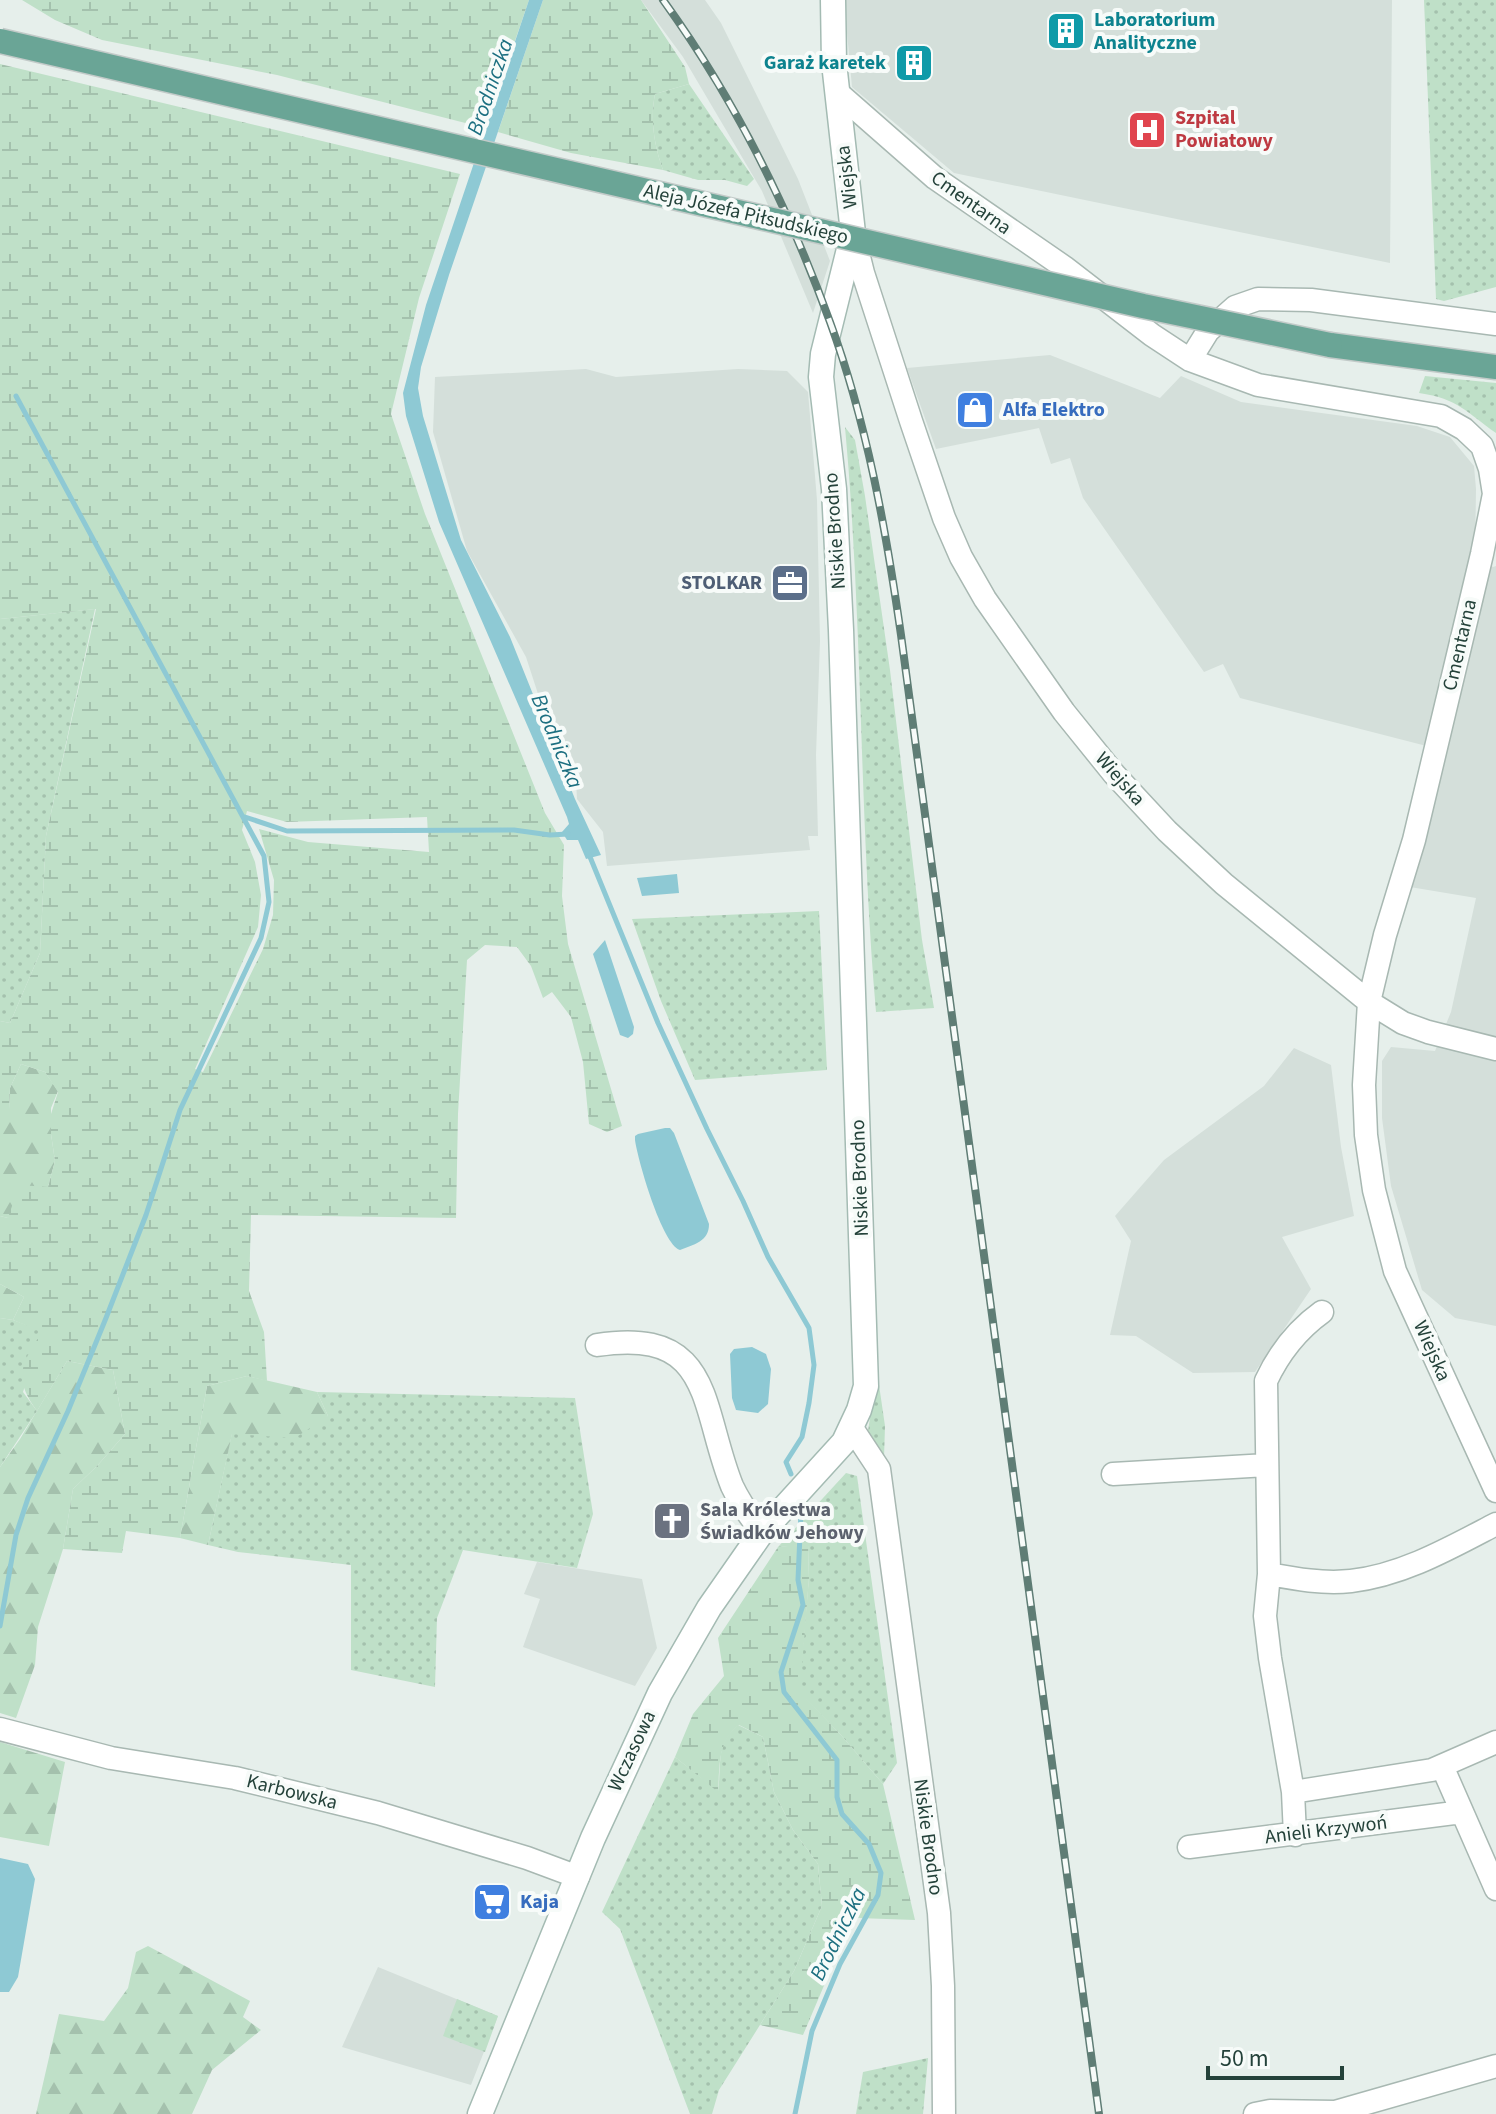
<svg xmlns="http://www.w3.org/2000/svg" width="1496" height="2114" font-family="'Source Sans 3',sans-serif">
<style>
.built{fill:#d4dfda}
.grass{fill:url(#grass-dots)}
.forest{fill:url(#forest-firs)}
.wetland{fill:url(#wetland-marsh);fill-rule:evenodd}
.water{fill:#8ec9d4}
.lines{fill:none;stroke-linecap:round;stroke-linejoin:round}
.stream{stroke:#8ec9d4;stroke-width:5}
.street-casing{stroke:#a8b8b2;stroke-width:25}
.secondary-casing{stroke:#a4bbb3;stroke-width:27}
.primary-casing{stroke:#c2cac8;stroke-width:27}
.street{stroke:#fff;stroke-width:22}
.secondary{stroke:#fff;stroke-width:24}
.primary{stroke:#6aa596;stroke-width:24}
.rail-casing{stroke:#5f7d75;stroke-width:8}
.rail{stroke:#f7fbf9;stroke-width:5;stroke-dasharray:15;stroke-linecap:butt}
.primary-bridge-casing{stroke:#c2cac8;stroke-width:27;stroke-linecap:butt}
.primary-bridge{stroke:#6aa596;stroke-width:24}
.labels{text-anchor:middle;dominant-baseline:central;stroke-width:8;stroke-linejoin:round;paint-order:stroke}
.culture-label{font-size:20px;font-weight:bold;fill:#0d838f;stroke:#f7fbf9;text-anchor:start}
.health-label{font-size:20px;font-weight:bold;fill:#be3a42;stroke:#f7fbf9;text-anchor:start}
.street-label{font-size:20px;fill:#24423a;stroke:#f7fbf9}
.shop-label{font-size:20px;font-weight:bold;fill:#366cbe;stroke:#f7fbf9;text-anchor:start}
.service-label{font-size:20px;font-weight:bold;fill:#4e5e75;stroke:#f7fbf9;text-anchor:end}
.worship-label{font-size:20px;font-weight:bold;fill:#5b616d;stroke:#f7fbf9;text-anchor:start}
.water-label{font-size:22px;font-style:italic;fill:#1c6f80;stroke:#f7fbf9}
</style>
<defs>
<pattern id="grass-dots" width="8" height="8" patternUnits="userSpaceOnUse" patternTransform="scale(2)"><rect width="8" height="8" fill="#bfe0c8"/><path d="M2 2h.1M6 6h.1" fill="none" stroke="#a4c1ad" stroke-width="1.8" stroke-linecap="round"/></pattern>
<pattern id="forest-firs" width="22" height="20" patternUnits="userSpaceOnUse" patternTransform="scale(2)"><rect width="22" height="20" fill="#bfe0c8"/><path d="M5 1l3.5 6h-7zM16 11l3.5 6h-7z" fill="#a4c1ad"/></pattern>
<pattern id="wetland-marsh" width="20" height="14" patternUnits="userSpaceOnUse" patternTransform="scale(2)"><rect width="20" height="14" fill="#bfe0c8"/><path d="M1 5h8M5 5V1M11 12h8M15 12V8" fill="none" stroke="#a4c1ad"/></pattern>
</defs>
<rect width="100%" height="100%" fill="#e6efeb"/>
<path class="built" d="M 641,0 L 705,0 L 721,23 L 798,179 L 830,261 L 813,313 L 762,191 L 683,57 Z
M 844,0 L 1392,0 L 1390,263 L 954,173 L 852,87 Z
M 1050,355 L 1160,398 L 1181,376 L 1241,402 L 1417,426 L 1450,437 L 1474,466 L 1476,489 L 1475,553 L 1493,567 L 1496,566 L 1496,1326 L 1455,1318 L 1422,1290 L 1391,1186 L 1382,1118 L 1382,1061 L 1391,1047 L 1435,1051 L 1451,1012 L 1476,898 L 1410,887 L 1446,751 L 1240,698 L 1223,664 L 1204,672 L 1083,498 L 1070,458 L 1051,464 L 1039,428 L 936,449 L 907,368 Z
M 586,369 L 616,377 L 738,369 L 787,371 L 808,392 L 817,500 L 820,641 L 816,755 L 818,836 L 808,836 L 810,850 L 607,866 L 603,832 L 577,799 L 576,780 L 540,700 L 526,657 L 467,551 L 433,432 L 435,377 Z
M 1294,1048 L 1331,1065 L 1341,1147 L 1354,1216 L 1282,1237 L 1311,1289 L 1255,1372 L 1193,1373 L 1136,1336 L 1110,1335 L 1131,1241 L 1115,1216 L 1164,1160 L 1264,1086 Z
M 537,1562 L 642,1579 L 657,1648 L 635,1686 L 523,1647 L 540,1599 L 524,1594 Z
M 378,1967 L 498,2016 L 471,2085 L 342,2047 Z"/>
<path class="grass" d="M 1424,0 L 1496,0 L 1496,287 L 1444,301 L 1436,299 Z
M 689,84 L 754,179 L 747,186 L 725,180 L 698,180 L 663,170 C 654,145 650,119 655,94 Z
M 1425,376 L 1496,383 L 1496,433 C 1466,412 1459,399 1419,393 Z
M 845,427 L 855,440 L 865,496 L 890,670 L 922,940 L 934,1008 L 876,1012 C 859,817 863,622 845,427 Z
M 95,609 L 46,836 L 40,953 L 10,1023 L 0,1021 L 0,619 Z
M 819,911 L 827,1070 L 695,1080 L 661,1001 L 632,919 Z
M 0,1318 L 13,1320 L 43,1331 L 23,1392 L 37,1411 L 0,1467 Z
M 877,1371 L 885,1426 L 884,1458 L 868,1431 Z
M 317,1392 L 575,1398 L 593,1514 L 577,1568 L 463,1550 L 437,1618 L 435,1687 L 351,1670 L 351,1565 L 238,1552 L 208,1545 L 232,1433 L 328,1416 Z
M 846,1473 L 857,1476 L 897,1763 L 883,1784 L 840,1734 L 799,1692 L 809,1578 L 808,1545 L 778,1547 Z
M 738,1725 L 763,1737 L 774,1792 L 793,1830 L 818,1864 L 822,1906 L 794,1971 L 719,2090 L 712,2114 L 690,2114 L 620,1929 L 602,1912 L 675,1757 L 718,1791 C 722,1765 715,1743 738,1725 Z
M 457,1999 L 498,2016 L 485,2052 L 443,2036 Z
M 928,2058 L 923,2114 L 856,2114 L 863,2072 Z"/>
<path class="forest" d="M 21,1064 L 45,1072 L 58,1091 L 51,1108 L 51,1134 L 55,1161 L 48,1187 L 8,1218 L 0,1216 L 0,1109 L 9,1109 L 10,1088 Z
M 0,1284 L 24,1297 L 13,1320 L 0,1318 Z
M 67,1361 L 113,1370 L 125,1434 L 97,1466 L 73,1489 L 63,1549 L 38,1627 L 35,1665 L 16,1718 L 0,1713 L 0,1467 L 20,1439 Z
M 247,1376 L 317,1392 L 328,1416 L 295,1438 L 232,1434 L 208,1545 L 180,1538 L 207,1386 Z
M 0,1742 L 65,1762 L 49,1846 L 0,1837 Z
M 148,1946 L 250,2001 L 243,2017 L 261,2030 L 212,2070 L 192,2114 L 36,2114 L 59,2014 L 104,2021 L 128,1988 L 136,1952 Z"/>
<path class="wetland" d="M 22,0 L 529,0 L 485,128 L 277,75 L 102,40 L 55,20 Z
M 543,0 L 641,0 L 685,67 L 689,84 L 655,94 C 650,119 654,145 663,170 L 571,153 L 498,132 Z
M 0,64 L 460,174 L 419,298 L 391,414 L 425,514 L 545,813 L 564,845 L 562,896 L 568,944 L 622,1126 L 607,1132 L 589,1124 L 583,1062 L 571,1017 L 552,992 L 543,998 L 531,966 L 517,947 L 485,945 L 467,960 L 458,1114 L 456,1218 L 251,1215 L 249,1291 L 264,1332 L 267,1381 L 247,1376 L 207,1386 L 180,1538 L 126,1531 L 122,1553 L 63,1549 L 73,1489 L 97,1466 L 125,1434 L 113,1370 L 67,1361 L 37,1411 C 12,1377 22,1363 42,1332 L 13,1320 L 24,1297 L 0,1284 L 0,1216 L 8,1218 L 19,1185 L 48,1187 L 55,1161 L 51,1134 L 51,1114 L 58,1092 L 45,1072 L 21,1064 L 10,1088 L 9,1109 L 0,1109 L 0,1021 L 10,1023 L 40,953 L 46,836 L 96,609 L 0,619 ZM 247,811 L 287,822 L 427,817 L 429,852 L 308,842 L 259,829 L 274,880 L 273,915 L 263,949 L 203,1072 L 195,1069 L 258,927 L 261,895 L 255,862 L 242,830 Z
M 808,1544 L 809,1578 L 800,1692 L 840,1734 L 883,1784 L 915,1920 L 858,1918 L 837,1955 L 803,2035 L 760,2025 L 794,1971 L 822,1906 L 818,1864 L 793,1830 L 774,1792 L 763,1737 L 739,1725 C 717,1741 720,1767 718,1792 L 675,1757 L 693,1714 L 724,1676 L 718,1638 L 778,1547 Z"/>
<path class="water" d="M 529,0 L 543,0 L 449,275 L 421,367 L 418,388 L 423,416 L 461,540 L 510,637 L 575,799 L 601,855 L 586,859 L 578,840 L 567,840 L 562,832 L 569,824 L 567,817 L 439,522 L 406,416 L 403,393 L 426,305 Z
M 677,874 L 679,893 L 642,896 L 637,878 Z
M 605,940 L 634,1027 L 633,1034 L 628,1038 L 620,1035 L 593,954 Z
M 665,1128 L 670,1128 L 674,1133 L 709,1224 C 709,1242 694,1244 680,1250 C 662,1244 638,1161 635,1140 L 635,1136 L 638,1134 Z
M 752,1347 L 766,1354 L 771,1369 L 768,1404 L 758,1413 L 736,1410 L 732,1398 L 730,1354 L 734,1349 Z
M 0,1858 L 28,1864 L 35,1879 L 18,1977 L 9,1992 L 0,1992 Z"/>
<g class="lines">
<path class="stream" d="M 245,817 L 287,831 L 514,830 L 550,835 L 568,834
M 588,852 L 658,1023 L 707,1129 L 743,1201 L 768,1257 L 809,1328 L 814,1365 L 809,1403 L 802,1437 L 786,1462 L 791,1474
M 0,1626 L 16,1535 L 28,1498 L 68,1411 L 106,1318 L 146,1215 L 180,1110 L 261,938 L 269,902 L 264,856 L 16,396
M 795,2114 L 812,2031 L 840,1964 L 878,1895 L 881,1873 L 869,1844 L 842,1814 L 837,1797 L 837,1760 L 784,1692 L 781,1672 L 803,1605 L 798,1580 L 801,1511"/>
<g class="street-casing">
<path id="street" d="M 838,93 L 935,178 L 1064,267 L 1152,335 L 1190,360 L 1258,385 L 1441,416 L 1464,429 L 1482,446 L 1490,469 L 1494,494 L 1482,554 L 1414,840 L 1385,935 L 1369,1002 L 1364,1085 L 1366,1135 L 1374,1190 L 1395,1271 L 1496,1491
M 853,233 L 863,273 L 911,421 L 944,518 L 961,557 L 985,599 L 1064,712 L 1114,774 L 1167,831 L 1224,884 L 1369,1002 L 1403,1023 L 1428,1032 L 1496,1049
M 1190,360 L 1208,331 L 1235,307 L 1258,299 L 1311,300 L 1496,324
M 597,1345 C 714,1327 700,1406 732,1486 C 740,1503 750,1517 762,1532
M 852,1428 L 879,1469 L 939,1913 L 943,1986 L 944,2114
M 1113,1474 L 1267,1465
M 1269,1574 C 1296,1579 1323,1584 1351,1581 C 1403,1575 1450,1548 1496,1524
M 0,1729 L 111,1758 L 235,1778 L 378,1813 L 527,1858 L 578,1877
M 1442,1766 L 1496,1889
M 1293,1792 L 1432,1770 L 1496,1742
M 1295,1835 L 1293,1792 L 1270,1658 L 1265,1616 L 1269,1574 L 1266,1381 C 1279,1353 1297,1330 1322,1312
M 1189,1847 L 1462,1812
M 1255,2114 L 1270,2111 L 1335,2112 L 1496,2066"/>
</g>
<g class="secondary-casing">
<path id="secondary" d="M 480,2114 L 593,1838 L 660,1693 L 709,1608 L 762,1532 L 844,1442 L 859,1410 L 866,1386 L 841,630 L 834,489 L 821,377 L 823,354 L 853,233 L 834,63 L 833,0"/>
</g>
<g class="primary-casing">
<path id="primary" d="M 1330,345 L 1496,367"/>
</g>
<use href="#street" class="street"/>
<use href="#secondary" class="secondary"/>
<use href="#primary" class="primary"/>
<g class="rail-casing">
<path id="rail" d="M 663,0 C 734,98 789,209 830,322 C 867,423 886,530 901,635 L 1099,2114"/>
</g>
<use href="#rail" class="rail"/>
<g class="primary-bridge-casing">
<path id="primary-bridge" d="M 0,41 L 1143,306 L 1330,345"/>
</g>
<use href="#primary-bridge" class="primary-bridge"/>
</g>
<defs>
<g id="building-square" transform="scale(2)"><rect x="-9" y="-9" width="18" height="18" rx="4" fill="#0f9aa8" stroke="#f7fbf9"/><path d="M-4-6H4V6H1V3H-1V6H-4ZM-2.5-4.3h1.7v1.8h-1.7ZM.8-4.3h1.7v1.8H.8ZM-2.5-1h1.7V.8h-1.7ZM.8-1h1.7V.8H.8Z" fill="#fff"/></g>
<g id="hospital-square" transform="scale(2)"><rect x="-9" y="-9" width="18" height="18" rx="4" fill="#e0444e" stroke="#f7fbf9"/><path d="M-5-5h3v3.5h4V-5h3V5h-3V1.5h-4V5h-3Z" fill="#fff"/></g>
<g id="shop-square" transform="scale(2)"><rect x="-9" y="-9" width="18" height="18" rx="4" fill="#3f7fe0" stroke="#f7fbf9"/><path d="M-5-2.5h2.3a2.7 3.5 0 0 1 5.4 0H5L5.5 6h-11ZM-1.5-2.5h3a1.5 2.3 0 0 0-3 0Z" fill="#fff"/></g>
<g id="office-square" transform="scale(2)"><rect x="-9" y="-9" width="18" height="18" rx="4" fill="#5c6f8a" stroke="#f7fbf9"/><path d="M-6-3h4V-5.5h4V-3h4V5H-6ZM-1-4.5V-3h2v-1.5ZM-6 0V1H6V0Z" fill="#fff"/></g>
<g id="church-square" transform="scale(2)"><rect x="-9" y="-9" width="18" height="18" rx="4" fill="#6b7280" stroke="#f7fbf9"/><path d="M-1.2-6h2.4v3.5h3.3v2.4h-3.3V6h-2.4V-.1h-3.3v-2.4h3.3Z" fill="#fff"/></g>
<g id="supermarket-square" transform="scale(2)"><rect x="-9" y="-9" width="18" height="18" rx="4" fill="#3f7fe0" stroke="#f7fbf9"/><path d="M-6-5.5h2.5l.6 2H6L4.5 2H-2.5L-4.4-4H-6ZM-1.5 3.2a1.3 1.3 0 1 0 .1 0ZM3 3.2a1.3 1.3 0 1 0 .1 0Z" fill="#fff"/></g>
</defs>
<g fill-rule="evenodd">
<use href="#building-square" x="1066" y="31"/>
<use href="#building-square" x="914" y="63"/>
<use href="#hospital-square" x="1147" y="130"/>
<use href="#shop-square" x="975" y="410"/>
<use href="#office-square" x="790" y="583"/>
<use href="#church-square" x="672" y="1521"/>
<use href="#supermarket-square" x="492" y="1902"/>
</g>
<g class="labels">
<g class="culture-label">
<text x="1094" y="20">Laboratorium<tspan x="1094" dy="23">Analityczne</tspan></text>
<text x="886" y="63" text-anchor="end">Garaż karetek</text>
</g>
<g class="health-label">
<text x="1175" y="118">Szpital<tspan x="1175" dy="23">Powiatowy</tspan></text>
</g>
<g class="street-label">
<text transform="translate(847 177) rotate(-97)">Wiejska</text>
<text transform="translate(971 203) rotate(36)">Cmentarna</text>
<text transform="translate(746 214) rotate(13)">Aleja Józefa Piłsudskiego</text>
<text transform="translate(835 531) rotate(-94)">Niskie Brodno</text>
<text transform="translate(1460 645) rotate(-77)">Cmentarna</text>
<text transform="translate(1120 779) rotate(49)">Wiejska</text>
<text transform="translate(860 1178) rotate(-92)">Niskie Brodno</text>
<text transform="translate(1432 1351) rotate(66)">Wiejska</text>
<text transform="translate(632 1751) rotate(-65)">Wczasowa</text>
<text transform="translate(292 1792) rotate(14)">Karbowska</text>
<text transform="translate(1326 1830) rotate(-7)">Anieli Krzywoń</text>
<text transform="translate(928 1837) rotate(82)">Niskie Brodno</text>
</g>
<g class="shop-label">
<text x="1003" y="410">Alfa Elektro</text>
<text x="520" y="1902">Kaja</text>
</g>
<g class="service-label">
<text x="762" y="583">STOLKAR</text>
</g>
<g class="worship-label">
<text x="700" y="1510">Sala Królestwa<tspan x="700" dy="23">Świadków Jehowy</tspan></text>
</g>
<g class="water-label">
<text transform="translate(490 87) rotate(-71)">Brodniczka</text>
<text transform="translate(557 741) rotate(67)">Brodniczka</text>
<text transform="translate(838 1934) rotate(-64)">Brodniczka</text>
</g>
</g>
<path d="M1208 2066v12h134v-12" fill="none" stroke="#24423a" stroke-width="4"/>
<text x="1220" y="2066" font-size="24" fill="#24423a" stroke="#f7fbf9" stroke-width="6" paint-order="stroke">50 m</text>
</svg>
